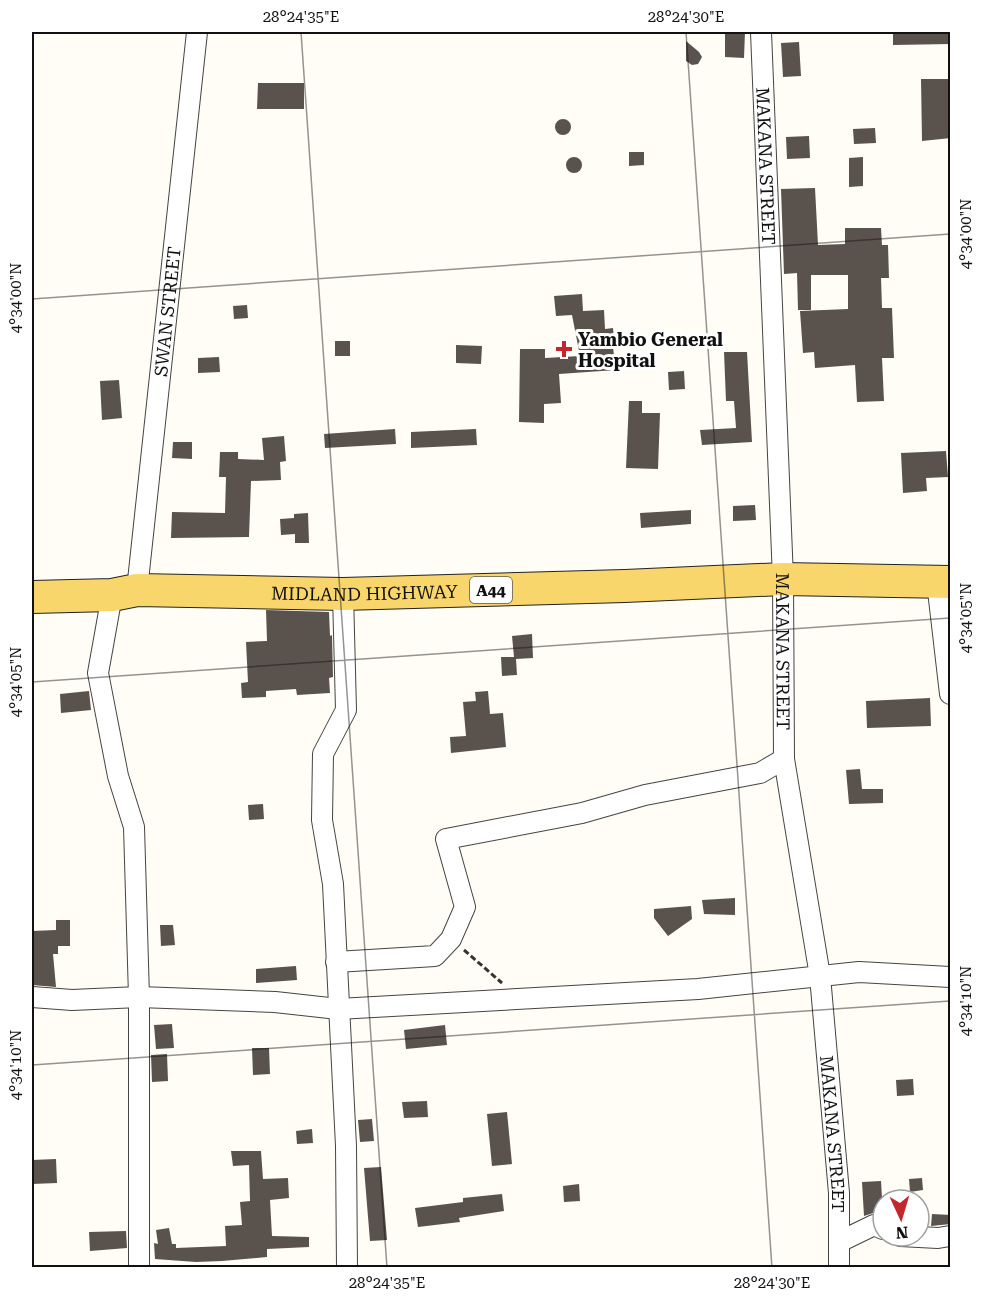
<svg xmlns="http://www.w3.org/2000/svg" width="982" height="1299" font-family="'Roboto Serif',serif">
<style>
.building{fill:#5a524d}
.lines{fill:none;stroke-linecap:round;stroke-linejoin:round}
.minor-casing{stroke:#444;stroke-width:22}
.primary-casing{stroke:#222;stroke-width:34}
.path{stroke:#333;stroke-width:3;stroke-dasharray:6 3;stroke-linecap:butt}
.minor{stroke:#fff;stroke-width:20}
.primary{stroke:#f9d66b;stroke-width:32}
.ticks{fill:none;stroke:#111;stroke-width:1.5;stroke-opacity:0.45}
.poi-dot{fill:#c4262e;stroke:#fff;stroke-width:2}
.labels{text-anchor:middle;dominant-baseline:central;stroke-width:6;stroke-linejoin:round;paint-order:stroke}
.shield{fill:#fff;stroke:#585858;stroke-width:1.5}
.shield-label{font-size:16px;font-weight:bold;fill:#111}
.street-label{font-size:18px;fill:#111;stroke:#fff}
.poi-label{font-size:18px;font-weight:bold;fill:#111;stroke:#fff;text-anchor:start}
.neatline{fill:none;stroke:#111;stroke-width:2}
.ticks-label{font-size:15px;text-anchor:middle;fill:#111}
</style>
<rect width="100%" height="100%" fill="#fffdf5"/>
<path class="building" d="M 725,32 L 745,32 L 744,58 L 725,57 Z
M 893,32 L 951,32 L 951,44 L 893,45 Z
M 686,41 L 699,52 L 702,57 L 698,64 L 692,65 L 686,61 Z
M 799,42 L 801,76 L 783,77 L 781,43 Z
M 921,79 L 951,79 L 951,138 L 922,141 Z
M 258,83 L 304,83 L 304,109 L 257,109 Z
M555 127a8 8 0 1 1 16 0a8 8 0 1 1-16 0Z
M 875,128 L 876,143 L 854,144 L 853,129 Z
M 809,136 L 810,158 L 787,159 L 786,137 Z
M 629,152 L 644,152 L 644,165 L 629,166 Z
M 863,157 L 863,186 L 849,187 L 849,158 Z
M566 165a8 8 0 1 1 16 0a8 8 0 1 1-16 0Z
M 815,188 L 818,245 L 845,244 L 845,228 L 881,228 L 882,245 L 888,245 L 889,278 L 881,278 L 882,308 L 892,308 L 894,358 L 882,358 L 884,401 L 857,402 L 855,365 L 815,368 L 814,352 L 803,353 L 800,311 L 848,309 L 848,275 L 811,275 L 811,310 L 798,310 L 797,273 L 784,274 L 781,189 Z
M 582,294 L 583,311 L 604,310 L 605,329 L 613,328 L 614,340 L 612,340 L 616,370 L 559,374 L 561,403 L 544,404 L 544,423 L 519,422 L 520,349 L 545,349 L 545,358 L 580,356 L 572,315 L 556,316 L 554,296 Z
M 247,305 L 248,318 L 234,319 L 233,306 Z
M 335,341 L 350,341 L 350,356 L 335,356 Z
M 456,345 L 482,346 L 481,364 L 456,363 Z
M 724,352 L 747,352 L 752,442 L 702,445 L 700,430 L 736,428 L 734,401 L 726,401 Z
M 219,357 L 220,372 L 198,373 L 198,358 Z
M 684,371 L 685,389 L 669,390 L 668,372 Z
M 119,380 L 122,418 L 102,420 L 100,381 Z
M 629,401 L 642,401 L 642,413 L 660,413 L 658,469 L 626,468 Z
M 395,429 L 396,444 L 325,448 L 324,434 Z
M 476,429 L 477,445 L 411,448 L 411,432 Z
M 284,436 L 286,461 L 280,462 L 281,480 L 251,481 L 249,537 L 171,538 L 172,512 L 225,513 L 226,477 L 219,477 L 220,452 L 238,452 L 238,459 L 264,460 L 262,438 Z
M 173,442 L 192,442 L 192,459 L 172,458 Z
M 946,451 L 948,477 L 926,478 L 927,491 L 903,493 L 901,453 Z
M 755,505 L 756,520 L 733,521 L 733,506 Z
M 691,510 L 691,524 L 641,528 L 640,513 Z
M 308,513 L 309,543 L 295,543 L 295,534 L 281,535 L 280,519 L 294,518 L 294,514 Z
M 266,610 L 329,612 L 330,636 L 332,635 L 333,677 L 329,678 L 330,693 L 297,695 L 296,689 L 266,691 L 266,697 L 242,698 L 241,683 L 248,682 L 246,642 L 267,641 Z
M 532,634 L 533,658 L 516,659 L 517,675 L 502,676 L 501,657 L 514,657 L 512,636 Z
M 89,691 L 91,710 L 61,713 L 60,694 Z
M 488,691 L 490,714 L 503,713 L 506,747 L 451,753 L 450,737 L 466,736 L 463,702 L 476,701 L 475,692 Z
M 930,698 L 931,726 L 867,728 L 866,701 Z
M 860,769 L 862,789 L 883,789 L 883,803 L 849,804 L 846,770 Z
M 263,804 L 264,819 L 249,820 L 248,805 Z
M 735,898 L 735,915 L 704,914 L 702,900 Z
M 691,906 L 692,919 L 668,936 L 654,918 L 654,909 Z
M 56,920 L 70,920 L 70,946 L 58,946 L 58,954 L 53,954 L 56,987 L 32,985 L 32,931 L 56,930 Z
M 160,925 L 173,925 L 175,945 L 161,946 Z
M 296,966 L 297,980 L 256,983 L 256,969 Z
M 172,1024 L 174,1048 L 156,1049 L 154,1025 Z
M 445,1025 L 447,1045 L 406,1049 L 404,1030 Z
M 252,1048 L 269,1048 L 270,1074 L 253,1075 Z
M 167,1054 L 168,1081 L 152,1082 L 151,1055 Z
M 913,1079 L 914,1095 L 897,1096 L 896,1080 Z
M 427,1101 L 428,1117 L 404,1118 L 402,1102 Z
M 507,1112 L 512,1164 L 492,1166 L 487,1114 Z
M 372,1119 L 374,1141 L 360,1142 L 358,1120 Z
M 312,1129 L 313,1143 L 297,1144 L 296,1131 Z
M 231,1151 L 261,1151 L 263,1179 L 288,1178 L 289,1198 L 270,1200 L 272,1236 L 309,1237 L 309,1247 L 267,1249 L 267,1257 L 222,1261 L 196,1262 L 155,1259 L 154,1243 L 158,1244 L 156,1230 L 169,1228 L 172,1244 L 176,1244 L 176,1248 L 226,1246 L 225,1226 L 242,1225 L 240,1202 L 250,1201 L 249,1165 L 233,1166 Z
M 56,1159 L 57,1183 L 32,1184 L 32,1160 Z
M 381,1167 L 387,1240 L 370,1241 L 364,1168 Z
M 922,1178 L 923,1190 L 910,1192 L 909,1179 Z
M 881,1181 L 883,1215 L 873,1213 L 864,1216 L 862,1182 Z
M 579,1184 L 580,1201 L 564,1202 L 563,1186 Z
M 502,1194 L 504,1211 L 459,1218 L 460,1222 L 418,1227 L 415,1208 L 463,1202 L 463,1198 Z
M 932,1214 L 951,1215 L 951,1224 L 931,1226 Z
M 126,1231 L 127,1248 L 90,1251 L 89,1232 Z"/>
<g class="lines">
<g class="minor-casing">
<g id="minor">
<path id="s1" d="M 761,32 L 783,579 L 784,759 L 820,976 L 839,1193 L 839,1268"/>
<path d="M 937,582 L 950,694"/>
<path id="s2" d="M 137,590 L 197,32"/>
<path d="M 343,594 L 346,710 L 323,754 L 322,820 L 333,884 L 346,1146 L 347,1268"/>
<path d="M 112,595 L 98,673 L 118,776 L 134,827 L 139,997 L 139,1268"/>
<path d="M 336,962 L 435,956 L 451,939 L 465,907 L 446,839 L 582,813 L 645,795 L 760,773 L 784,759"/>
<path d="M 32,997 L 72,1000 L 139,997 L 275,1002 L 338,1009 L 698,989 L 859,972 L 950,977"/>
<path d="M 900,1236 L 938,1238 L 950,1236"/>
<path d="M 839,1242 L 874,1225 L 883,1229"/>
</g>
</g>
<g class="primary-casing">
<g id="primary">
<path id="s3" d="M 32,597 L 112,595 L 137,590 L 343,594 L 625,586 L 783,579 L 950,582"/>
</g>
</g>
<path class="path" d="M 464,950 L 502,983"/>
<use href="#minor" class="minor"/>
<use href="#primary" class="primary"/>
</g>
<path class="ticks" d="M 301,32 L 387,1268M 686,32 L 772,1268M 32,299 L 950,234M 32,682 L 950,618M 32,1065 L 950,1001"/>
<path class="poi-dot" d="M561 340h6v6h6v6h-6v6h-6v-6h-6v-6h6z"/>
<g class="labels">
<rect class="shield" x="470" y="577" width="42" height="26" rx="4.5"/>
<g class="shield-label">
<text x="491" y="590">A44</text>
</g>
<g class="street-label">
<text stroke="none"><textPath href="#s1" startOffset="134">MAKANA STREET</textPath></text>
<text stroke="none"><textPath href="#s2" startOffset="280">SWAN STREET</textPath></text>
<text stroke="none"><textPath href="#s3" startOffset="333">MIDLAND HIGHWAY</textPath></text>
<text stroke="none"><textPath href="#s1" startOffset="620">MAKANA STREET</textPath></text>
<text stroke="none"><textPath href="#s1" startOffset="1106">MAKANA STREET</textPath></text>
</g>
<g class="poi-label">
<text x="578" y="339">Yambio General<tspan x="578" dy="21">Hospital</tspan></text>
</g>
</g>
<rect width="982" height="1299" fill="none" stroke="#ffffff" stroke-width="66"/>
<g transform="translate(901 1218) rotate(176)"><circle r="28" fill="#ffffff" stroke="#a0a0a0" stroke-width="1.5"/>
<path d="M0-4.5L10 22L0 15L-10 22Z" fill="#c4262e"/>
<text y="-9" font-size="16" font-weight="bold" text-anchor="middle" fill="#111111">N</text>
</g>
<rect x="33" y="33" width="916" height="1233" class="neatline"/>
<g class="ticks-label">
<text x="301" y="22">28°24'35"E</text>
<text x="686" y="22">28°24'30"E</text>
<text transform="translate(966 234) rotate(-90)" y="5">4°34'00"N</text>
<text transform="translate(16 298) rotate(-90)" y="5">4°34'00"N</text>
<text transform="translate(966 618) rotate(-90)" y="5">4°34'05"N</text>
<text transform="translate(16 682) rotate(-90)" y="5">4°34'05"N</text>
<text transform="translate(966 1001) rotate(-90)" y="5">4°34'10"N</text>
<text transform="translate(16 1065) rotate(-90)" y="5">4°34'10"N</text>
<text x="387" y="1288">28°24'35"E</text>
<text x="772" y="1288">28°24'30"E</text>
</g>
</svg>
